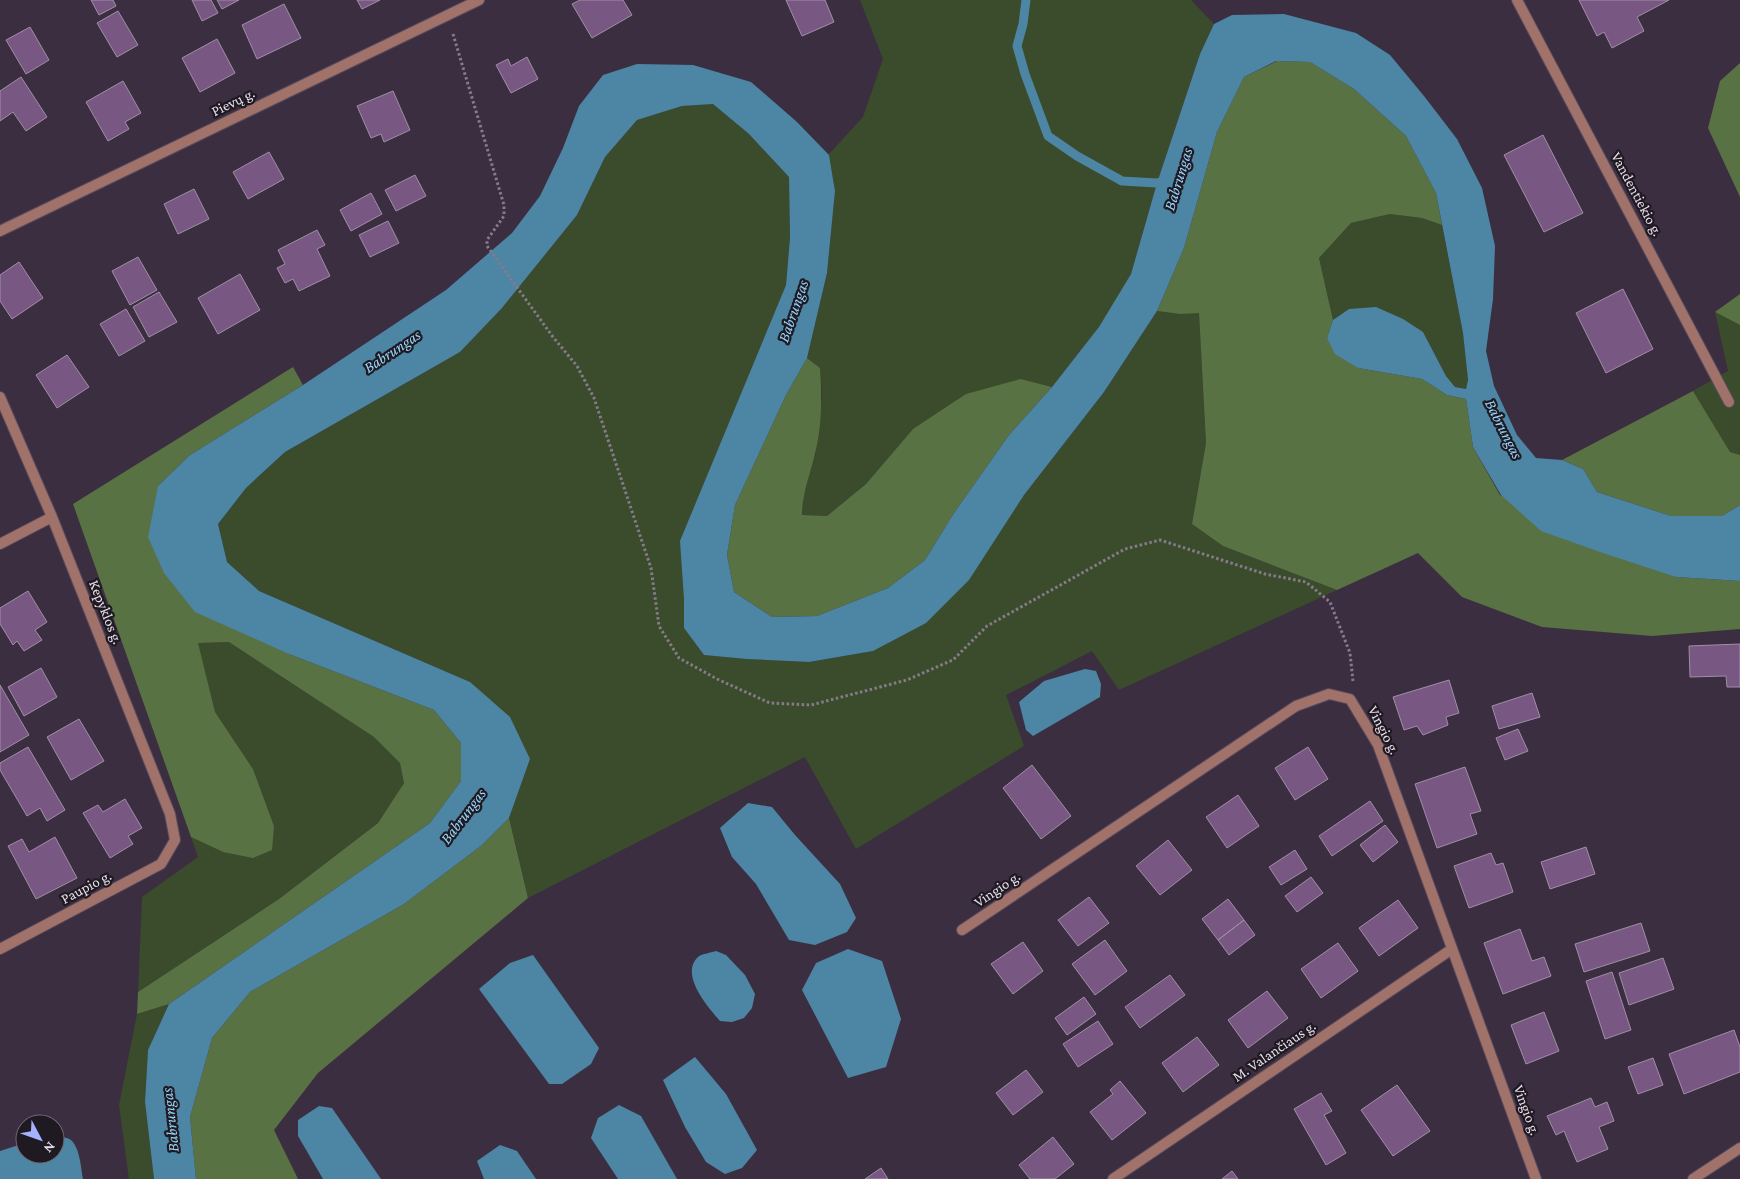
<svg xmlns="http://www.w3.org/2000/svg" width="1740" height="1179" font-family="'Crimson Pro',serif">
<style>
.green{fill:#3a4c2b}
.forest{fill:#597243}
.water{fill:#4d85a4}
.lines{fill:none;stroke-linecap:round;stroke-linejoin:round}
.stream{stroke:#4d85a4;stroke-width:9}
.building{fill:#785883;stroke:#a08ea6}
.street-casing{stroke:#584a5c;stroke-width:12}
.path{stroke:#877a8b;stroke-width:3;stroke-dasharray:2.5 2.5;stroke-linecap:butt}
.street{stroke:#a0726a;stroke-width:10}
.labels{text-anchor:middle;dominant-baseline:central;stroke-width:4.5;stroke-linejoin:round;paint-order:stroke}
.street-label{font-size:15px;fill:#e8deeb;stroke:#1f1922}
.water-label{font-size:16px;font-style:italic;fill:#95d6fc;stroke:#1f1922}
</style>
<rect width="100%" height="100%" fill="#3c2e41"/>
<path class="green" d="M 860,0 L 1191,0 L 1214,24 L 1200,54 L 1157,183 L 1131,274 L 1100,327 L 1052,387 L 1021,379 L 913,429 L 866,484 L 827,516 L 802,515 L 803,495 L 816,452 L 822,396 L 820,368 L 807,358 L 827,273 L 835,191 L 829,154 L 863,117 L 883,59 Z
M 713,104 L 749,134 L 789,177 L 790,239 L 786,285 L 736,407 L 684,599 L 684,628 L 704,655 L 746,659 L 809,662 L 873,651 L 1024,495 L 1104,392 L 1157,311 L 1180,314 L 1199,312 L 1206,443 L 1192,524 L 1223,546 L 1337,590 L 1119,690 L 1092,651 L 1006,695 L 1024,746 L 856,849 L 805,757 L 528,898 L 509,818 L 530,759 L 470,682 L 259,591 L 227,562 L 218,524 L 246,488 L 285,452 L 460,352 L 502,308 L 577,215 L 605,157 L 637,120 L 682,106 Z
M 1390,214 L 1422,218 L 1442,225 L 1463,333 L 1468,380 L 1466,389 L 1455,387 L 1446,376 L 1423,332 L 1349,309 L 1333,320 L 1319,258 L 1351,223 Z
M 1715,312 L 1740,325 L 1740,455 L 1730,452 L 1693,391 L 1728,371 Z
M 229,642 L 374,737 L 400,763 L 404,783 L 378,823 L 279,899 L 138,992 L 142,897 L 198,857 L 191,837 L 223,852 L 274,826 L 253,769 L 215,712 L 197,643 Z
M 169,1004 L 148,1050 L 145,1102 L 154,1179 L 129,1179 L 119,1105 L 137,1014 Z"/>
<path class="forest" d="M 1277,61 L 1310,62 L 1354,89 L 1406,136 L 1436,193 L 1442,225 L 1422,218 L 1390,214 L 1351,223 L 1319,258 L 1333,320 L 1327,338 L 1358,368 L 1422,379 L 1447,395 L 1466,399 L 1473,447 L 1500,495 L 1676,577 L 1740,581 L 1740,629 L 1652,636 L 1542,627 L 1462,597 L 1418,553 L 1337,590 L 1223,546 L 1192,524 L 1206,443 L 1199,313 L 1180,314 L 1157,311 L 1184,248 L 1217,132 L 1244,77 Z
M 1740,63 L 1740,197 L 1708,128 L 1720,81 Z
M 1740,294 L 1740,325 L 1715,312 Z
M 807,358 L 820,368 C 822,395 822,427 815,454 C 810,475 802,494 802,515 L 827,516 L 866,484 L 913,429 L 966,394 L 1021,379 L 1052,387 L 1009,435 L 954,513 L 925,560 L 888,588 L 817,616 L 772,617 L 734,592 L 727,555 L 735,505 L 786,395 Z
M 293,367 L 303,385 L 190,455 L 158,486 L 289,654 L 434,710 L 461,743 L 461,781 L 430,823 L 169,1004 L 137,1014 L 138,992 L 279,899 L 378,823 L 404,783 L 400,763 L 374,737 L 229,642 L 198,643 L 215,712 L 253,769 L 274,826 L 272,850 L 253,858 L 223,852 L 191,837 L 73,504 Z
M 1693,391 L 1730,452 L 1740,455 L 1740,505 L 1722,516 L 1671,516 L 1597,492 L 1583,469 L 1562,460 Z
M 509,818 L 528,898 L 318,1073 L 274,1130 L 298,1179 L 196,1179 L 190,1117 L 212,1038 L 250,992 L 404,904 L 482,845 Z"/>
<path class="water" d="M 1284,14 L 1356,33 L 1390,55 L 1424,96 L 1457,139 L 1482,188 L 1495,246 L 1493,299 L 1486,351 L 1494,386 L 1517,435 L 1536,458 L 1562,460 L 1583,469 L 1597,492 L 1671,516 L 1722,516 L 1740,505 L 1740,581 L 1676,577 L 1603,553 L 1541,531 L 1501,495 L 1473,447 L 1466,399 L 1447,395 L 1422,379 L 1358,368 L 1335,354 L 1327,338 L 1333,320 L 1349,309 L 1376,307 L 1403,319 L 1423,332 L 1446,376 L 1455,387 L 1466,389 L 1468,380 L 1463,333 L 1436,193 L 1406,136 L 1354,89 L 1310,62 L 1276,61 L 1244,77 L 1217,132 L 1184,248 L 1157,311 L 1104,392 L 1024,495 L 969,580 L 926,623 L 873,651 L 809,662 L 746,659 L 704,655 L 684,628 L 684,599 L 680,541 L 786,285 L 790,238 L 789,177 L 749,134 L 713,104 L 682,106 L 637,120 L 605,157 L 577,215 L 502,308 L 460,352 L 285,452 L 246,488 L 218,524 L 227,562 L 259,591 L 470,682 L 510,717 L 530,759 L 509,818 L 482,845 L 404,904 L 250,992 L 212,1038 L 190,1117 L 196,1179 L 154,1179 L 145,1102 L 148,1050 L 169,1004 L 430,823 L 461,781 L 461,743 L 434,710 L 289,654 L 195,612 L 164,573 L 148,537 L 158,486 L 190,455 L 303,385 L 446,290 L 512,233 L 540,196 L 563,148 L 579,106 L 603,75 L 637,64 L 693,65 L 751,82 L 797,122 L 829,155 L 835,191 L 827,273 L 807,358 L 786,395 L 735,505 L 727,555 L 734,592 L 772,617 L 817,616 L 888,588 L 925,560 L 954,513 L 1009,435 L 1052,387 L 1099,327 L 1131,274 L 1157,183 L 1200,54 L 1214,24 L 1232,15 Z
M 1085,669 L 1096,671 L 1101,684 L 1100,697 L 1033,736 L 1026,730 L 1019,702 L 1044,681 Z
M 748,803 L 772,807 L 795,835 L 840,884 L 856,918 L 847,932 L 815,945 L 789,940 L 756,884 L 732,857 L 720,828 Z
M 848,949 L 882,961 L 901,1019 L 886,1067 L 848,1078 L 802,990 L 816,963 Z
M 716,951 L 726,955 L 745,975 L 755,994 L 752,1008 L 744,1018 L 732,1022 L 720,1021 C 709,1008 679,975 698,957 C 701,954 710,953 716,951 Z
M 533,955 L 599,1048 L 591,1064 L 562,1084 L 549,1084 L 479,989 L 510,963 Z
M 695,1057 L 726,1094 L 757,1150 L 742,1168 L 725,1174 L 706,1162 L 685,1127 L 663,1080 Z
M 619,1105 L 641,1116 L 677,1179 L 618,1179 L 591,1138 L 598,1118 Z
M 319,1106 L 332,1108 L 381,1179 L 323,1179 L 298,1136 L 298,1120 Z
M 55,1136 C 60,1137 67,1137 71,1140 C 80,1148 81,1168 83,1179 L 0,1179 L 0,1151 L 25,1143 L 25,1154 L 55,1154 Z
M 500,1145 L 517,1151 L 536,1179 L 484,1179 L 477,1161 Z"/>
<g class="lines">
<path class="stream" d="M 1026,0 L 1023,24 L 1017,46 L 1025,74 L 1048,136 L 1077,156 L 1122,181 L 1157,183 L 1167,180"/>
</g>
<path class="building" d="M 91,0 L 113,0 L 116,6 L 99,15 Z
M 192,0 L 211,0 L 218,13 L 202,21 Z
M 217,0 L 239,0 L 222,9 Z
M 357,0 L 380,0 L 362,9 Z
M 580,0 L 623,0 L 632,15 L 592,38 L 572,4 Z
M 786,0 L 825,0 L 834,22 L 802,36 Z
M 1579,0 L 1669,0 L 1637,17 L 1644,31 L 1612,48 L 1604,32 L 1597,36 Z
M 284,4 L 301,38 L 257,59 L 242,25 Z
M 118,11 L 138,45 L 117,57 L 97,23 Z
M 30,27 L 49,60 L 26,74 L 6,40 Z
M 217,39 L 235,73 L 200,92 L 182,58 Z
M 527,57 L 538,79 L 511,93 L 496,65 L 508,59 L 511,66 Z
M 21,77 L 47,117 L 26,131 L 13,112 L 0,121 L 0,91 Z
M 123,81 L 141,113 L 125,122 L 129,129 L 108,141 L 86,102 Z
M 393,91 L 410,130 L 384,142 L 381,134 L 371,138 L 357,106 Z
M 1543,135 L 1583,213 L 1544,232 L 1504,155 Z
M 269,152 L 284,179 L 248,199 L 233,172 Z
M 415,175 L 426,196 L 396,211 L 385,190 Z
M 194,189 L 209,219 L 178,234 L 164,204 Z
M 371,193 L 382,214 L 351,231 L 340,210 Z
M 388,221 L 399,243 L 370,257 L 359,235 Z
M 317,230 L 325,245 L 317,249 L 330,276 L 299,291 L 293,279 L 285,283 L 277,268 L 285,264 L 278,250 Z
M 138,257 L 157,290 L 130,305 L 112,271 Z
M 19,262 L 43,298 L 12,319 L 0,301 L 0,275 Z
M 240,274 L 260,310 L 218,334 L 198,298 Z
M 1623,289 L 1653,349 L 1606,373 L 1576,313 Z
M 159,292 L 177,322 L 149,337 L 133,307 Z
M 126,309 L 145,341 L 119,356 L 100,324 Z
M 67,355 L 89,387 L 57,408 L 36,375 Z
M 28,591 L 47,622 L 35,630 L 42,640 L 24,651 L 17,641 L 13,645 L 0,624 L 0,608 Z
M 1740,644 L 1740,687 L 1727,687 L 1726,676 L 1690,677 L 1689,646 Z
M 41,668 L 57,697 L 24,716 L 8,687 Z
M 1449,680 L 1459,713 L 1446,717 L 1448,725 L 1423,735 L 1417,726 L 1404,730 L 1393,697 Z
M 0,685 L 29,735 L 0,752 Z
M 1532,693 L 1540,717 L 1499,729 L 1492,706 Z
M 79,719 L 104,761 L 71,780 L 47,737 Z
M 1518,729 L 1528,751 L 1505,760 L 1496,738 Z
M 28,747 L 65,810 L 47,821 L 40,808 L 27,816 L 0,770 L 0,763 Z
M 1308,747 L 1328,779 L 1295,800 L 1275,768 Z
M 1032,765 L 1071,816 L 1041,839 L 1003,788 Z
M 1465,767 L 1481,811 L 1470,814 L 1477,834 L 1437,848 L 1415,784 Z
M 1238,795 L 1259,826 L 1227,848 L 1206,817 Z
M 125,799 L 142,828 L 128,836 L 133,844 L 110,858 L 83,813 L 98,805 L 103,812 Z
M 1370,801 L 1383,821 L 1332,856 L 1319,836 Z
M 1385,825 L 1398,842 L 1373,862 L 1360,845 Z
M 55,837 L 77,878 L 36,899 L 8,846 L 22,839 L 29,852 Z
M 1168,840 L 1192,870 L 1160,895 L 1136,866 Z
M 1586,847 L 1595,874 L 1550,889 L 1541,862 Z
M 1295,850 L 1307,869 L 1281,885 L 1269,867 Z
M 1491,853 L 1496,865 L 1503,863 L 1513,892 L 1469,908 L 1454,866 Z
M 1311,877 L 1323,893 L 1297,912 L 1285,896 Z
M 1089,897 L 1109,923 L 1078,946 L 1058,920 Z
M 1228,899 L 1244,920 L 1218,940 L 1202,919 Z
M 1398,900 L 1418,928 L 1379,956 L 1359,928 Z
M 1244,920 L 1255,935 L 1229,955 L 1218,940 Z
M 1641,923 L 1650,951 L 1584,972 L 1575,944 Z
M 1520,929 L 1532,961 L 1544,957 L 1551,976 L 1503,994 L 1484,943 Z
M 1105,940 L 1127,971 L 1095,995 L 1072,964 Z
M 1023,942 L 1043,971 L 1013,994 L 991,964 Z
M 1338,943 L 1358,971 L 1321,998 L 1301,969 Z
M 1663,958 L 1674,989 L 1629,1005 L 1619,973 Z
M 1612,972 L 1631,1030 L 1605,1039 L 1586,981 Z
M 1170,975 L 1185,995 L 1140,1028 L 1125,1007 Z
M 1267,991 L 1288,1018 L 1248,1048 L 1228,1020 Z
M 1084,997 L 1096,1014 L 1067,1035 L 1055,1018 Z
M 1544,1012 L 1559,1051 L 1526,1064 L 1511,1025 Z
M 1098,1021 L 1113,1044 L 1078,1067 L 1063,1044 Z
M 1734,1030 L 1740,1047 L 1740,1072 L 1684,1094 L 1669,1054 Z
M 1197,1037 L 1219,1065 L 1183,1092 L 1162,1063 Z
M 1653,1058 L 1663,1085 L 1638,1094 L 1628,1067 Z
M 1026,1070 L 1043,1092 L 1013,1115 L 996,1093 Z
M 1120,1081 L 1146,1113 L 1112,1140 L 1090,1112 L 1113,1094 L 1110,1090 Z
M 1397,1085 L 1430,1131 L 1393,1156 L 1361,1110 Z
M 1321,1093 L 1332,1111 L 1324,1115 L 1346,1153 L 1326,1165 L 1294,1109 Z
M 1591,1098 L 1595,1107 L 1607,1102 L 1614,1121 L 1599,1127 L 1608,1149 L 1577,1162 L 1564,1131 L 1556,1135 L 1547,1116 Z
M 1053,1137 L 1074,1164 L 1055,1179 L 1030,1179 L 1019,1165 Z
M 881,1168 L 888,1179 L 865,1179 Z
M 1232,1171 L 1238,1179 L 1222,1179 Z"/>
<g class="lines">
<g class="street-casing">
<path id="street" d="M 1517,0 L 1729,402
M 0,231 L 479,0
M 0,397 L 52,517 L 170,814 L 175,840 L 161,864 L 0,949
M 0,544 L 52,517
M 962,930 L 1296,706 L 1329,694 L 1350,699 L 1378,745 L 1536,1179
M 1113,1179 L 1452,949
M 1693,1179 L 1740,1148"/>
</g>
<path class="path" d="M 453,34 L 504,205 L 504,216 L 487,240 L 487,246 L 553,337 L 577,366 L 594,398 L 651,568 L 659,626 L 679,658 L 717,679 L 770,703 L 811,705 L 907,680 L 953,660 L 987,626 L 1125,549 L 1160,540 L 1265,574 L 1306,582 L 1330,602 L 1350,653 L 1353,681"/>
<use href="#street" class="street"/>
</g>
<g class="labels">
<g class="street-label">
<text transform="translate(233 102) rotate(-26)">Pievų g.</text>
<text transform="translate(1637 194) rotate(62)">Vandentiekio g.</text>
<text transform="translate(106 612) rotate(68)">Kepyklos g.</text>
<text transform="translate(1384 730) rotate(63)">Vingio g.</text>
<text transform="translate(86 887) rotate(-28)">Paupio g.</text>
<text transform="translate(997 889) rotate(-34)">Vingio g.</text>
<text transform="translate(1274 1051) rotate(-34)">M. Valančiaus g.</text>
<text transform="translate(1527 1110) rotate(70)">Vingio g.</text>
</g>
<g class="water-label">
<text transform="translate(1178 179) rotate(-73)">Babrungas</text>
<text transform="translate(793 311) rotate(-71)">Babrungas</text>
<text transform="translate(392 351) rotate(-34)">Babrungas</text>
<text transform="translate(1504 429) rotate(63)">Babrungas</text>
<text transform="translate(463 816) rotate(-53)">Babrungas</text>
<text transform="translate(170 1120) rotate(-96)">Babrungas</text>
</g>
</g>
<g transform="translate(40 1139) rotate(131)"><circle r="24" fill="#1f1922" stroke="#6f6872"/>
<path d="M0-4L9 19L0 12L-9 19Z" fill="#a5b1fc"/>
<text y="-8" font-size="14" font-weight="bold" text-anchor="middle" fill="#e8deeb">N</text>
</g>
</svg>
